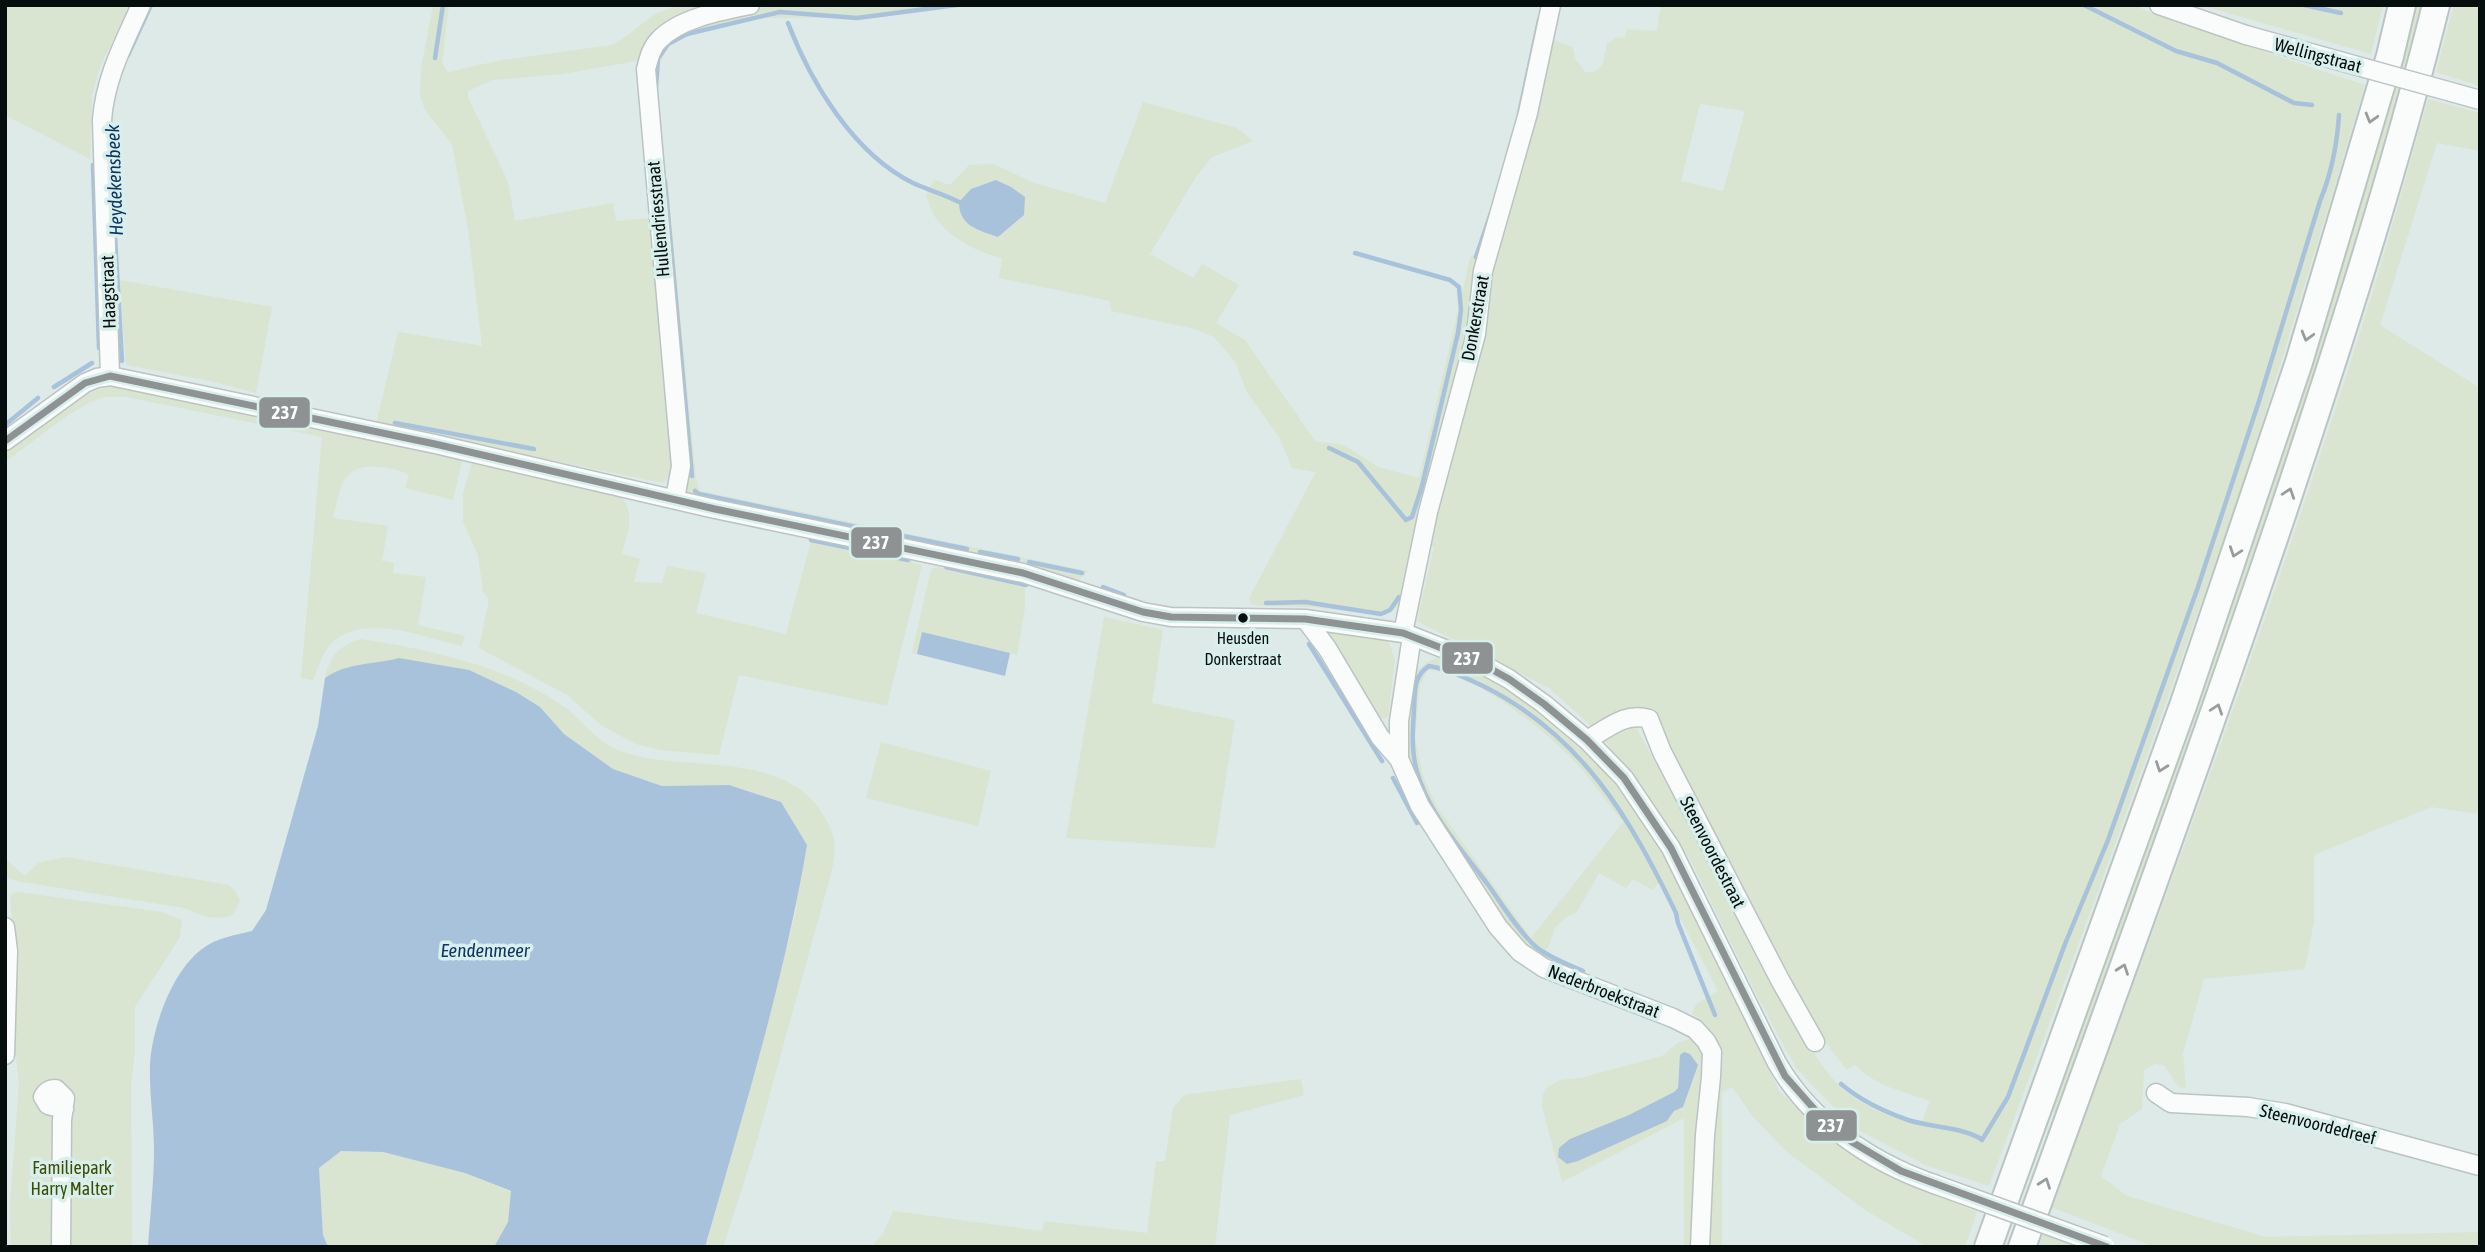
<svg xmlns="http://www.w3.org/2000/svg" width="2485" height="1252" font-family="'Asap Condensed',sans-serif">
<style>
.green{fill:#d9e4d1;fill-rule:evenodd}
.water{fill:#a9c2dc}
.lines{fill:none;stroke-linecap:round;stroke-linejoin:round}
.stream{stroke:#a9c2dc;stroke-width:4.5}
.minor-casing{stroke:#bac4c2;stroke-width:21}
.highway-casing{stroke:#bac4c2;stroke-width:30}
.minor{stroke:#fafcfc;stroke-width:18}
.highway{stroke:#fafcfc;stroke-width:26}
.minor-bridge-casing{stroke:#bac4c2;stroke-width:21;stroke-linecap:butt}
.minor-bridge{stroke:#fafcfc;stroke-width:18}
.bus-1-casing{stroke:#d8efec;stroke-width:12}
.bus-1{stroke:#8f9292;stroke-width:7}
.oneway{stroke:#989c9c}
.bus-dot{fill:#060d0d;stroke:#d8efec;stroke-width:2.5}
.labels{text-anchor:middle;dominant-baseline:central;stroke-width:7;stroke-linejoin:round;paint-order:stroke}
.bus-label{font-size:16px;fill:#060d0d;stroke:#d8efec}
.street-label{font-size:18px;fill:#060d0d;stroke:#d8efec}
.park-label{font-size:18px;fill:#3d4c00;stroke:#d8efec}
.water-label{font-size:19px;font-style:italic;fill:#0c3564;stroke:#d8efec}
.line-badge{stroke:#d8efec;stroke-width:2.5}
.badge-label{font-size:19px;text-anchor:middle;font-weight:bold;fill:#fff}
</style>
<rect width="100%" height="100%" fill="#ddeae8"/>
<path class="green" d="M 5,5 L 130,5 L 100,67 L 92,95 L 90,159 L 5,115 Z
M 433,5 L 449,5 L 442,63 L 448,72 L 502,60 L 612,45 C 631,36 644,18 663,11 C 681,3 700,5 719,5 C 679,17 656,21 636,61 L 563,74 L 492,80 L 468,91 L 468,97 L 508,182 L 515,221 L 613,203 L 616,221 L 651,218 L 674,466 L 672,473 L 663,483 L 376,424 L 398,332 L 482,346 L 468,229 L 452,144 L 425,110 L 420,95 L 421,69 Z
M 979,5 L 872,18 L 752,18 L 686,36 L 667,48 L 658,62 L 658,92 L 696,479 L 700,491 L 1088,571 L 1077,582 L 688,494 L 685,486 L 651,95 L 655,54 L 677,33 L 723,16 L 773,6 Z
M 1661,5 L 2133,5 L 2174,22 L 2365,85 C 2320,234 2276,384 2226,532 C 2150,751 2070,969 1989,1186 L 1925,1165 L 1853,1127 L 1796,1068 L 1752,986 L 1692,863 L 1652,802 L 1597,731 L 1549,688 L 1417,621 L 1434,547 L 1414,544 L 1399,604 L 1393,610 L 1379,615 L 1313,607 L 1260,606 L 1252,604 L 1249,598 L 1316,472 L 1292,468 L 1279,437 L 1246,391 L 1236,363 L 1214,337 L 1195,329 L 1111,311 L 1110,301 L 999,278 L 1002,258 C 978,253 949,237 935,217 C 931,211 929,202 926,195 L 934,180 L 950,185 L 969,165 L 994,164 L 1034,183 L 1105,203 L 1143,102 L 1237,128 L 1253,141 L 1212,157 L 1196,177 L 1150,254 L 1193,278 L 1202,264 L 1239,285 L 1216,323 L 1245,340 L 1315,441 L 1344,445 L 1378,467 L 1419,478 L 1469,263 L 1471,255 L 1480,258 L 1489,287 L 1529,144 L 1554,40 L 1573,47 L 1575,58 L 1585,72 L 1594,72 L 1602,66 L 1607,44 L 1616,38 L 1625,37 L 1627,29 L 1657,31 ZM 1700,104 L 1745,111 L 1723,191 L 1681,181 ZM 1635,725 L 1666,739 C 1696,802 1727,863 1759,925 C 1786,976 1811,1026 1847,1070 L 1855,1065 C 1873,1085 1905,1092 1930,1101 L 1920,1126 C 1893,1118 1868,1109 1845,1091 C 1827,1076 1809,1045 1795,1025 Z
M 2200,5 L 2383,5 L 2371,54 Z
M 2413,5 L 2423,5 C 2326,382 2188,747 2058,1113 L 2048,1110 Z
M 2454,5 L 2480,5 L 2480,86 L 2436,72 Z
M 2428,99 L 2480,113 L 2480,151 L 2437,143 L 2380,325 L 2480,388 L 2480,814 L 2431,807 L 2314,855 L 2314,921 L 2305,969 L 2204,979 L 2183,1054 L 2186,1088 L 2179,1087 L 2164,1065 L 2155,1064 L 2144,1070 L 2142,1109 L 2120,1124 L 2101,1176 L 2127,1196 L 2266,1237 L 2480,1232 L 2480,1247 L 2155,1247 L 2051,1207 C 2160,913 2270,619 2364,320 C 2387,247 2407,173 2428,99 Z
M 119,280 L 272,307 L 256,393 L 210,381 L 126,365 Z
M 111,386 L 124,387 L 463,458 L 453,500 L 405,488 L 409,474 C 389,467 354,458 342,484 C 338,494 336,507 333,518 L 388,526 L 382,561 L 394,563 L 393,573 L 426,577 L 418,625 L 465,636 L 462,646 C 426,638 365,613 334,641 C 323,650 319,667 313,680 L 301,678 L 322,437 L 127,397 L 103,397 L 89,403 L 68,415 L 5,462 L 5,452 L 78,397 Z
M 473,460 L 619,494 C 636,513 628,532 622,554 L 640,559 L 634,582 L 662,583 L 667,566 L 706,573 L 696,613 L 786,634 L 811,541 L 810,537 L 908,556 L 912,563 L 922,565 L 887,706 L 739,675 L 719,755 L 660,750 L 636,744 L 602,726 L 567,695 L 479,648 L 489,599 L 483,592 L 478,555 L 463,522 L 463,493 Z
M 938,567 L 1025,587 L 1025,607 L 1017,655 L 923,633 L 917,654 L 912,653 L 931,569 Z
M 1104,617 L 1163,630 L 1152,703 L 1235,720 L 1215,848 L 1066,838 Z
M 1326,629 L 1378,636 L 1389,642 L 1395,660 L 1388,717 L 1383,719 L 1376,717 L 1327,636 Z
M 361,639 C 430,650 498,664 557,702 C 580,716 594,741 620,751 C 682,774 781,748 822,813 C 837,836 837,848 831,874 L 754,1151 L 723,1247 L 705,1247 L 748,1097 L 797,907 L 729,785 L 662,786 L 613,769 L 564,734 L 540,707 L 399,658 L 336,671 L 325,678 C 329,658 340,644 361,639 Z
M 1437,658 L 1475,670 L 1506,688 L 1583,747 L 1627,797 L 1645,822 L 1674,872 L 1779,1091 L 1826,1135 L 1855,1155 L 1902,1181 L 1977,1212 L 1965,1247 L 1928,1247 L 1865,1210 L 1787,1152 L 1754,1118 L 1732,1087 L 1722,1092 L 1722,1247 L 1707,1247 L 1716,1047 L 1703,1022 L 1692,1014 L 1696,1004 L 1718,991 L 1661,881 L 1652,890 L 1633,879 L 1626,888 L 1599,873 L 1577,912 L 1566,917 L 1555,928 L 1548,948 L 1538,955 L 1515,934 L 1435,817 L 1415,780 L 1408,756 L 1413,678 C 1418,667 1426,662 1437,658 ZM 1428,670 C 1473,671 1546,731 1576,763 C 1593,781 1607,803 1623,822 L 1531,938 L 1436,805 L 1423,776 L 1415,737 L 1420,685 Z
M 881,742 L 991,771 L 978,826 L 866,798 Z
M 66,857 L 229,885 L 236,892 L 240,901 L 233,915 C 214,921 202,916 184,908 L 16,881 L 5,877 L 5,859 L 25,876 L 38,863 Z
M 18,892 L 162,912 L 182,920 L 180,937 L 135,1007 L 135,1052 L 131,1083 L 132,1247 L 11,1247 L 10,1205 L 19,1083 L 13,1030 L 12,917 L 10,900 L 12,893 Z
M 1690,1039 L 1696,1042 L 1704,1054 L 1696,1247 L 1684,1247 L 1684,1118 L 1562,1182 L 1542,1106 L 1543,1095 L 1547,1087 L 1560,1080 L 1581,1078 L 1662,1056 L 1679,1042 ZM 1698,1065 L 1674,1111 L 1667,1121 L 1570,1139 C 1595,1130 1661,1106 1678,1088 L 1678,1077 Z
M 1301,1079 L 1304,1095 L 1230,1115 L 1215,1247 L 871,1247 L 883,1234 L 893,1211 L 1042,1231 L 1044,1221 L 1147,1233 L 1156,1161 L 1165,1161 L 1173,1108 L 1184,1095 Z
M 341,1151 L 383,1152 L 465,1173 L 511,1192 L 508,1222 L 494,1247 L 328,1247 L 323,1235 L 319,1168 Z
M 2044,1234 L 2079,1247 L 2039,1247 Z"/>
<path class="water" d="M 996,180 L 1011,187 L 1025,197 L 1024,215 L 998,237 C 978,230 959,226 959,202 L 971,189 Z
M 922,632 L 1010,653 L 1005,676 L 917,654 Z
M 399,658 L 469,670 L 516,692 L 540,707 L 564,734 L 613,769 L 662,786 L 729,785 L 781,802 L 807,845 C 784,981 743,1114 705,1247 L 494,1247 L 508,1222 L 511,1191 L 465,1173 L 383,1152 L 341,1151 L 319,1168 L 323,1235 L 328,1247 L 148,1247 C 150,1215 154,1182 154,1150 C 154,1122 149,1093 150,1064 C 152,1028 172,971 202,949 C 216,938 235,935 252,931 L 266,910 L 318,726 L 325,678 C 348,662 373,665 399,658 Z
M 1684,1052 L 1690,1054 L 1698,1065 L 1683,1107 L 1674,1111 L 1667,1121 L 1578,1161 L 1567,1164 L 1558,1157 L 1559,1148 L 1570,1139 L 1629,1115 L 1674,1092 L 1678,1088 L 1680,1055 Z"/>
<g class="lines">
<path class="stream" d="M 2084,5 L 2176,51 L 2217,63 L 2294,103 L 2312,105
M 2304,5 L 2341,13
M 788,23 C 811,83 854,154 913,183 C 928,190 944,194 959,202
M 128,55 L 151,5
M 435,58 L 443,5
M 656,88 L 658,59 L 668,44 L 687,34 L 780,12 L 857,18 L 956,5
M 1519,114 L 1539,20
M 93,165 L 99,348
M 665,181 L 692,476
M 114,219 L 122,361
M 1476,257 L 1491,213
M 54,387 L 92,363
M 395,423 L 534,449
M 5,425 L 38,398
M 1329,448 L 1358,462 L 1406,520 L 1412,517 L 1422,486 L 1458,333 L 1461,310 L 1459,287 L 1450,280 L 1355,253
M 695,491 L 699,494 L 856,527
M 869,529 L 967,549
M 811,540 L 908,560
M 980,552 L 1018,559
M 1029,562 L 1082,573
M 946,567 L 1026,585
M 1103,587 L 1124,595
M 1266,603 L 1305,602 L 1381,614 L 1390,610 L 1399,597
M 1309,644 L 1382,761
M 1393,778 L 1417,823
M 1583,971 C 1567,964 1548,957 1535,946 C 1517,929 1503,906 1489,886 C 1462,850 1427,812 1416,768 C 1411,748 1413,729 1414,709 C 1415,692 1413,676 1429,666 C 1448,669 1466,678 1483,686 C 1582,735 1630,818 1676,913 L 1678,923 L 1715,1015
M 1841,1084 C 1860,1100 1885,1112 1908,1120 C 1928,1127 1968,1128 1982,1140 L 2008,1097 L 2065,944 L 2108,840 L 2198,587 L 2259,401 L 2320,201 C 2332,172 2337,146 2339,115"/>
<g class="minor-casing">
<path id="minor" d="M 2159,5 L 2246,35
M 110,376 L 102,120 C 105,78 124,43 141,5
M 5,441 L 85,383 L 97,378 L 110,376 L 435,444 L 715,509 L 1023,573 L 1143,612 L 1171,617 L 1305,619 L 1403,633 L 1412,636 L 1480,663 L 1509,679 L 1544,704 L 1587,740 L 1624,778 L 1671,848 L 1777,1063 C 1811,1122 1871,1162 1934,1184
M 675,499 L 681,466 L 646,69 C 649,58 651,48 659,40 C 680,18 721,11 750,5
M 1305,619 L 1327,648 L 1380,737 L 1399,759 L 1420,806 L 1498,927 L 1520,952 L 1544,968 L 1673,1018 L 1695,1029 L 1706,1041 L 1712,1052 L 1711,1077 L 1705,1135 L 1700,1247
M 1403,633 L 1428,512 L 1476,334 L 1483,271 L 1528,113 L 1551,5
M 1587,740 C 1609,728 1624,712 1649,719 L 1662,752 L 1780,980 L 1815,1042
M 1399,759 L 1399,721 L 1412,636
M 5,927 L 8,951 L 5,1055
M 2156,1093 L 2171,1103 L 2248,1107 L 2285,1113 L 2480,1166
M 61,1247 L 62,1120 L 65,1098 L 56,1089 C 50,1089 46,1091 43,1097 L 48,1105 L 64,1109"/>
</g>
<g class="highway-casing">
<path id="highway" d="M 1988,1247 L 2184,703 L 2299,362 L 2390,56 L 2402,5
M 2022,1247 C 2110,1004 2199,761 2282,515 C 2338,347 2393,178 2436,5"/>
</g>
<use href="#minor" class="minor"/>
<use href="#highway" class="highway"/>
<g class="minor-bridge-casing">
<path id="minor-bridge" d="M 2246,35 L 2480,100
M 1934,1184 L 2105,1246"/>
</g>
<use href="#minor-bridge" class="minor-bridge"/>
<g class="bus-1-casing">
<path id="bus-1" d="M 5,441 L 85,383 L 110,376 L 435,444 L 715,509 L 1023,573 L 1143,612 L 1171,617 L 1305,619 L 1403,633 L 1480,663 L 1509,679 L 1544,704 L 1587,740 L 1624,778 L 1671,848 L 1785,1076 L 1823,1119 L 1852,1142 L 1901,1171 L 2107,1247"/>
</g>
<use href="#bus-1" class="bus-1"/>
</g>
<defs><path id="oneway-chevron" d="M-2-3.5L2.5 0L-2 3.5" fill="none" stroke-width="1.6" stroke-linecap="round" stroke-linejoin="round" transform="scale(1.75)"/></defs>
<g class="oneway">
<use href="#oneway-chevron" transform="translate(2371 118) rotate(106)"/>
<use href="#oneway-chevron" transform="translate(2307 336) rotate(106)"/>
<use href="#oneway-chevron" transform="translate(2289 493) rotate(-71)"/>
<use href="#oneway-chevron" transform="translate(2235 552) rotate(109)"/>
<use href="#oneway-chevron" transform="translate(2217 709) rotate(-71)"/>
<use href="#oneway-chevron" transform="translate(2161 767) rotate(110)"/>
<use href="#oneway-chevron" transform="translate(2123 969) rotate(-70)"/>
<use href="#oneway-chevron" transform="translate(2045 1183) rotate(-70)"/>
</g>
<circle class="bus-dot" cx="1243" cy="618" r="6"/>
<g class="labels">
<g class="bus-label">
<text x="1243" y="638">Heusden<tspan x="1243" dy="21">Donkerstraat</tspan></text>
</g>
<g class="street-label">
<text transform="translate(2318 55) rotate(15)">Wellingstraat</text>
<text transform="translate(658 219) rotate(-95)">Hullendriesstraat</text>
<text transform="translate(108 292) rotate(-92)">Haagstraat</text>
<text transform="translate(1475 318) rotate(-80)">Donkerstraat</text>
<text transform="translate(1713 852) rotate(63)">Steenvoordestraat</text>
<text transform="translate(1604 991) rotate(21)">Nederbroekstraat</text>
<text transform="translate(2318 1124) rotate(14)">Steenvoordedreef</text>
</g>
<g class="park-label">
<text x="72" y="1167">Familiepark<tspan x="72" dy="21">Harry Malter</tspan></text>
</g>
<g class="water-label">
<text transform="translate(114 180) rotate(-92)">Heydekensbeek</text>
<text x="485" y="950">Eendenmeer</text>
</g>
</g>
<g class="line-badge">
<rect x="258" y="396" width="53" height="33" rx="7" fill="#8f9292"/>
<rect x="850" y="526" width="53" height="33" rx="7" fill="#8f9292"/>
<rect x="1441" y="641" width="53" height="34" rx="7" fill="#8f9292"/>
<rect x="1805" y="1109" width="53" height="33" rx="7" fill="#8f9292"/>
</g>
<g class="badge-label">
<text x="285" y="419">237</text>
<text x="876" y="549">237</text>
<text x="1467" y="665">237</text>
<text x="1831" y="1132">237</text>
</g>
<rect width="2485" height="1252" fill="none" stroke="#060d0d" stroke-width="14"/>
</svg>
